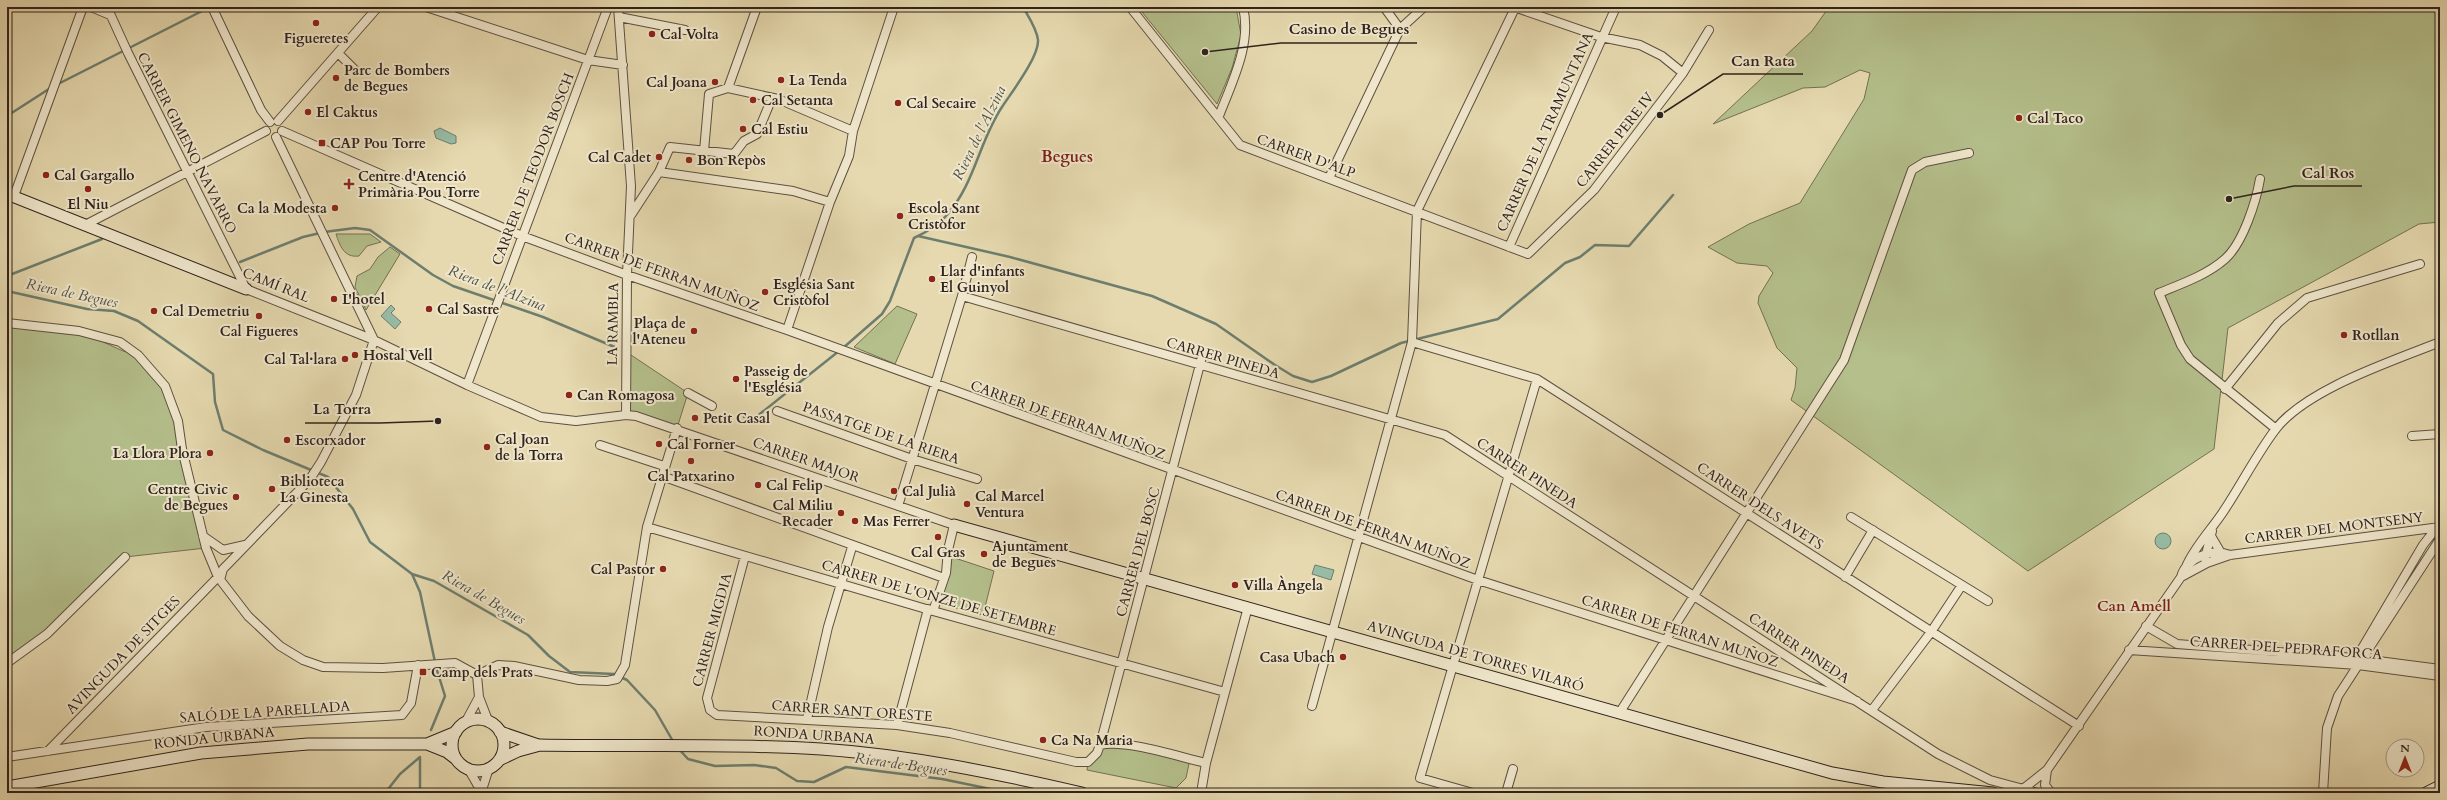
<svg xmlns="http://www.w3.org/2000/svg" width="2447" height="800" font-family="Cardo,serif">
<style>
.green{fill:#b4bf8b;stroke:#727154}
.water{fill:#97bba5;stroke:#6d7e6f}
.lines{fill:none;stroke-linecap:round;stroke-linejoin:round}
.stream{stroke:#6d7e6f;stroke-width:2.5}
.street-casing{stroke:#5d5042;stroke-width:10}
.secondary-casing{stroke:#2f231d;stroke-width:13}
.street{stroke:#efe6cb;stroke-width:8}
.secondary{stroke:#efe6cb;stroke-width:11}
.poi-dot{fill:#8f2418;stroke:#efe6cb;stroke-width:1.5}
.labels{text-anchor:middle;dominant-baseline:central;stroke-width:4;stroke-linejoin:round;paint-order:stroke}
.poi-label{font-size:14px;font-weight:bold;fill:#2f231d;stroke:#efe6cb;text-anchor:start}
.street-label{font-size:14px;fill:#2f231d;stroke:#efe6cb}
.water-label{font-size:15px;font-style:italic;fill:#4e5146;stroke:#efe6cb}
.neighbourhood-label{font-size:15px;font-weight:bold;fill:#7a1f14;stroke:#efe6cb}
.quarter-label{font-size:16px;font-weight:bold;fill:#7a1f14;stroke:#efe6cb}
.leader{fill:none;stroke:#2f231d;stroke-width:1.5}
.callout-dot{fill:#2f231d;stroke:#efe6cb;stroke-width:1.5}
.callout-label{font-size:15px;text-anchor:middle;font-weight:bold;fill:#2f231d;stroke:#efe6cb;stroke-width:4;stroke-linejoin:round;paint-order:stroke}
</style>
<rect width="100%" height="100%" fill="#e6d9af"/>
<filter id="stains"><feTurbulence type="fractalNoise" baseFrequency=".005" numOctaves="4"/><feColorMatrix values="0 0 0 0 .2 0 0 0 0 .09 0 0 0 0 .02 0 0 0 .5 -.17"/></filter>
<radialGradient id="worn" r=".72"><stop offset=".6" stop-color="#630" stop-opacity="0"/><stop offset="1" stop-color="#630" stop-opacity=".3"/></radialGradient>
<path class="green" d="M 1138,7 L 1236,7 L 1241,35 L 1232,68 L 1217,104 Z
M 1829,7 L 2440,7 L 2440,222 L 2419,224 L 2228,328 L 2214,449 L 2028,571 L 1791,400 L 1795,388 L 1797,368 L 1777,348 L 1758,303 L 1759,296 L 1773,273 L 1767,266 L 1737,263 L 1708,247 L 1749,224 L 1800,203 L 1864,99 L 1870,73 L 1860,70 L 1825,87 L 1803,88 L 1713,124 L 1812,31 Z
M 336,234 L 370,234 L 381,242 L 367,246 L 359,256 C 344,258 340,246 336,234 Z
M 390,247 L 400,254 L 366,310 L 355,287 L 357,276 L 370,269 L 378,257 Z
M 897,306 L 917,314 L 895,364 L 854,347 Z
M 7,323 L 79,331 L 123,351 L 138,355 L 165,386 L 206,548 L 125,557 L 57,622 L 13,657 L 7,652 Z
M 625,351 L 688,393 L 677,428 L 624,412 Z
M 952,557 L 994,571 L 983,615 L 939,604 Z
M 1108,744 L 1190,759 L 1186,778 L 1176,788 L 1087,770 L 1088,762 Z"/>
<path class="water" d="M 440,128 L 456,136 L 456,143 L 451,144 L 436,138 L 434,131 Z
M 391,305 L 395,309 L 391,313 L 401,322 L 395,329 L 381,316 Z
M2155 541a8 8 0 1 1 16 0a8 8 0 1 1-16 0Z
M 1315,565 L 1334,570 L 1331,580 L 1312,574 Z"/>
<g class="lines">
<path class="stream" d="M 58,84 L 210,7
M 7,116 L 52,87
M 324,232 L 355,228 L 370,230 L 433,275 L 453,286 L 543,317 L 617,348
M 918,236 L 1010,257 L 1152,296 L 1216,324 L 1275,365 L 1293,376 L 1312,382 L 1331,376 L 1401,343 L 1498,319 L 1565,263 L 1580,257 L 1595,245 L 1629,246 L 1673,195
M 240,262 L 303,237 L 320,233
M 7,276 L 102,239
M 7,291 L 87,309 L 114,311 L 138,321 L 213,374 L 215,402 L 223,430 L 263,450 L 328,477 L 353,509 L 370,542 L 412,574 L 434,581 L 528,635 L 549,656 L 570,672 L 614,674 L 627,680 L 655,710 L 674,743
M 843,348 L 882,314 L 890,301 L 914,238 C 927,232 937,226 946,216 C 975,184 979,141 1002,107 C 1011,93 1039,57 1038,40 C 1037,29 1028,16 1023,7
M 744,417 L 756,417 L 839,351
M 412,574 L 420,592 L 435,662
M 431,730 L 445,696 L 436,667
M 678,748 L 688,759 L 715,766 L 754,765 L 776,768 L 797,781 L 814,782 L 846,767 L 942,779 L 1010,793
M 420,758 L 420,793
M 385,793 L 400,774 L 420,757"/>
<g class="street-casing">
<path id="street" d="M 91,7 L 110,15
M 107,7 L 128,53 L 246,289 L 374,340 L 467,385 L 541,417 L 576,421 L 626,415 L 636,416 L 954,525 L 948,550 L 946,573 L 933,611
M 212,7 L 261,110 L 270,122
M 426,7 L 588,60 L 623,65
M 618,7 L 631,186 L 627,275 L 626,415
M 1130,7 L 1240,145 L 1528,254 L 1594,190 L 1683,73 L 1709,30
M 1384,7 L 1400,29
M 1514,7 L 1601,37 L 1640,45 L 1662,56 L 1683,73
M 619,17 L 685,30
M 338,53 L 355,70
M 728,88 L 757,7
M 1219,116 C 1232,82 1252,44 1243,7
M 278,121 L 378,7
M 282,131 L 522,236 L 627,275 L 787,330 L 1478,580 L 1857,701
M 276,137 L 374,340
M 704,151 L 709,94 L 728,88 L 778,99 L 853,131
M 659,172 L 670,147 L 734,154 L 744,141 L 757,134 L 772,98
M 1329,178 L 1400,29 L 1424,7
M 2260,179 C 2256,202 2243,243 2225,259 C 2207,275 2181,284 2159,293 L 2181,345 L 2190,359 L 2276,429
M 14,196 L 83,7
M 631,215 L 659,172 L 793,191 L 830,202
M 87,224 L 266,131
M 1509,247 L 1616,7
M 962,296 L 1445,435 L 1938,754 L 1990,780 L 2038,793
M 7,323 L 79,331 L 120,342 L 138,355 L 165,386 L 178,421 L 182,449 L 206,548 L 218,577 L 248,616 L 280,646 L 303,660 L 323,667 L 383,668 L 455,663 L 477,675
M 787,330 L 830,202 L 849,156 L 853,131 L 894,7
M 1412,342 L 1537,379 L 2079,726
M 467,385 L 608,7
M 2225,389 L 2278,323 L 2307,298 L 2420,264
M 688,393 L 712,406
M 777,411 L 912,459 L 977,479
M 2412,436 L 2440,434
M 600,445 L 664,466
M 662,476 L 944,578
M 898,506 L 962,296 L 972,257
M 1851,517 L 1988,601
M 647,527 L 933,611 L 1225,692
M 203,536 L 223,550 L 245,545
M 2211,536 L 2221,553
M 745,556 L 707,698 L 710,710 L 717,715 L 897,725 L 950,733 L 1076,762 L 1088,762 L 1097,753 L 1100,745 L 1203,353
M 2205,558 L 2212,531
M 2186,567 C 2194,547 2213,528 2225,509 C 2242,483 2257,454 2275,430 C 2306,389 2393,361 2440,342
M 1845,577 L 1873,530
M 2181,577 L 2207,563 L 2230,555 L 2440,527
M 220,580 L 223,569 L 229,563 L 310,479 L 321,462 L 356,395 L 374,340
M 2146,626 L 2177,644 L 2355,658 L 2440,669
M 2129,650 L 2358,665 L 2440,676
M 2354,662 L 2423,545 L 2438,526
M 7,663 L 47,634 L 125,557
M 477,675 L 498,665 L 514,666 L 579,680 L 607,681 L 617,679 L 625,665 L 647,527 L 677,428
M 477,675 L 479,697 L 489,723
M 1312,706 L 1412,342 L 1417,211 L 1515,8
M 1872,710 L 1931,632 L 1962,585
M 1620,712 L 1844,360 L 1912,170 L 1925,162 L 1969,153
M 807,719 L 828,627 L 852,547
M 465,723 L 479,697
M 897,725 L 928,609
M 1100,745 C 1126,739 1179,757 1206,763
M 48,751 L 218,577
M 7,757 L 206,727 L 402,715 L 411,703 L 418,665
M 469,770 L 481,791
M 2023,789 L 2047,770
M 481,793 L 489,768
M 1201,793 L 1206,763 L 1248,607
M 1473,793 L 1420,778 L 1537,379
M 1506,793 L 1513,769
M 2051,793 L 2045,785 L 2047,770 L 2181,577 C 2186,558 2212,548 2230,555
M 2323,793 L 2327,728 L 2338,696 L 2440,539"/>
</g>
<g class="secondary-casing">
<path id="secondary" d="M 7,194 L 246,289
M 954,525 L 1832,773 L 1883,782 L 1993,793
M452 745a26 26 0 1 1 52 0a26 26 0 1 1-52 0Z
M 500,732 L 538,745
M 427,744 L 447,752 L 456,759
M 499,760 L 518,751 L 540,745 C 634,747 727,743 821,749 C 909,755 996,773 1082,793
M 7,787 L 201,753 L 308,744 L 427,744 L 456,732
M 2426,793 L 2440,786"/>
</g>
<use href="#street" class="street"/>
<use href="#secondary" class="secondary"/>
</g>
<g class="poi-dot">
<circle cx="316" cy="23" r="4"/>
<circle cx="652" cy="34" r="4"/>
<circle cx="336" cy="78" r="4"/>
<circle cx="781" cy="80" r="4"/>
<circle cx="715" cy="82" r="4"/>
<circle cx="753" cy="100" r="4"/>
<circle cx="898" cy="103" r="4"/>
<circle cx="308" cy="112" r="4"/>
<circle cx="2019" cy="118" r="4"/>
<circle cx="743" cy="129" r="4"/>
<rect x="318" y="139" width="8" height="8" rx="2"/>
<circle cx="659" cy="157" r="4"/>
<circle cx="689" cy="160" r="4"/>
<circle cx="46" cy="175" r="4"/>
<path d="M347 178h4v4h4v4h-4v4h-4v-4h-4v-4h4z"/>
<circle cx="88" cy="189" r="4"/>
<circle cx="335" cy="208" r="4"/>
<circle cx="900" cy="216" r="4"/>
<circle cx="932" cy="279" r="4"/>
<circle cx="765" cy="292" r="4"/>
<circle cx="334" cy="299" r="4"/>
<circle cx="429" cy="309" r="4"/>
<circle cx="154" cy="311" r="4"/>
<circle cx="259" cy="316" r="4"/>
<circle cx="694" cy="331" r="4"/>
<circle cx="2344" cy="335" r="4"/>
<circle cx="355" cy="355" r="4"/>
<circle cx="345" cy="359" r="4"/>
<circle cx="736" cy="379" r="4"/>
<circle cx="569" cy="395" r="4"/>
<circle cx="695" cy="418" r="4"/>
<circle cx="287" cy="440" r="4"/>
<circle cx="659" cy="444" r="4"/>
<circle cx="487" cy="447" r="4"/>
<circle cx="210" cy="453" r="4"/>
<circle cx="691" cy="461" r="4"/>
<circle cx="758" cy="485" r="4"/>
<circle cx="272" cy="489" r="4"/>
<circle cx="894" cy="491" r="4"/>
<circle cx="236" cy="497" r="4"/>
<circle cx="967" cy="504" r="4"/>
<circle cx="841" cy="513" r="4"/>
<circle cx="855" cy="521" r="4"/>
<circle cx="938" cy="537" r="4"/>
<circle cx="984" cy="554" r="4"/>
<circle cx="663" cy="569" r="4"/>
<circle cx="1235" cy="585" r="4"/>
<circle cx="1343" cy="657" r="4"/>
<rect x="419" y="668" width="8" height="8" rx="2"/>
<circle cx="1043" cy="740" r="4"/>
</g>
<g class="labels">
<g class="poi-label">
<text x="660" y="34">Cal Volta</text>
<text x="316" y="38" text-anchor="middle">Figueretes</text>
<text x="344" y="70">Parc de Bombers<tspan x="344" dy="16">de Begues</tspan></text>
<text x="789" y="80">La Tenda</text>
<text x="707" y="82" text-anchor="end">Cal Joana</text>
<text x="761" y="100">Cal Setanta</text>
<text x="906" y="103">Cal Secaire</text>
<text x="316" y="112">El Caktus</text>
<text x="2027" y="118">Cal Taco</text>
<text x="751" y="129">Cal Estiu</text>
<text x="330" y="143">CAP Pou Torre</text>
<text x="651" y="157" text-anchor="end">Cal Cadet</text>
<text x="697" y="160">Bon Repòs</text>
<text x="54" y="175">Cal Gargallo</text>
<text x="358" y="176">Centre d'Atenció<tspan x="358" dy="16">Primària Pou Torre</tspan></text>
<text x="88" y="204" text-anchor="middle">El Niu</text>
<text x="327" y="208" text-anchor="end">Ca la Modesta</text>
<text x="908" y="208">Escola Sant<tspan x="908" dy="16">Cristòfor</tspan></text>
<text x="940" y="271">Llar d'infants<tspan x="940" dy="16">El Guinyol</tspan></text>
<text x="773" y="284">Església Sant<tspan x="773" dy="16">Cristòfol</tspan></text>
<text x="342" y="299">L'hotel</text>
<text x="437" y="309">Cal Sastre</text>
<text x="162" y="311">Cal Demetriu</text>
<text x="686" y="323" text-anchor="end">Plaça de<tspan x="686" dy="16">l'Ateneu</tspan></text>
<text x="259" y="331" text-anchor="middle">Cal Figueres</text>
<text x="2352" y="335">Rotllan</text>
<text x="363" y="355">Hostal Vell</text>
<text x="337" y="359" text-anchor="end">Cal Tal·lara</text>
<text x="744" y="371">Passeig de<tspan x="744" dy="16">l'Església</tspan></text>
<text x="577" y="395">Can Romagosa</text>
<text x="703" y="418">Petit Casal</text>
<text x="495" y="439">Cal Joan<tspan x="495" dy="16">de la Torra</tspan></text>
<text x="295" y="440">Escorxador</text>
<text x="667" y="444">Cal Forner</text>
<text x="202" y="453" text-anchor="end">La Llora Plora</text>
<text x="691" y="476" text-anchor="middle">Cal Patxarino</text>
<text x="280" y="481">Biblioteca<tspan x="280" dy="16">La Ginesta</tspan></text>
<text x="766" y="485">Cal Felip</text>
<text x="228" y="489" text-anchor="end">Centre Civic<tspan x="228" dy="16">de Begues</tspan></text>
<text x="902" y="491">Cal Julià</text>
<text x="975" y="496">Cal Marcel<tspan x="975" dy="16">Ventura</tspan></text>
<text x="833" y="505" text-anchor="end">Cal Miliu<tspan x="833" dy="16">Recader</tspan></text>
<text x="863" y="521">Mas Ferrer</text>
<text x="992" y="546">Ajuntament<tspan x="992" dy="16">de Begues</tspan></text>
<text x="938" y="552" text-anchor="middle">Cal Gras</text>
<text x="655" y="569" text-anchor="end">Cal Pastor</text>
<text x="1243" y="585">Villa Àngela</text>
<text x="1335" y="657" text-anchor="end">Casa Ubach</text>
<text x="431" y="672">Camp dels Prats</text>
<text x="1051" y="740">Ca Na Maria</text>
</g>
<g class="street-label">
<text transform="translate(1545 132) rotate(-66)">CARRER DE LA TRAMUNTANA</text>
<text transform="translate(1615 140) rotate(-52)">CARRER PERE IV</text>
<text transform="translate(187 143) rotate(63)">CARRER GIMENO NAVARRO</text>
<text transform="translate(1306 156) rotate(20)">CARRER D'ALP</text>
<text transform="translate(533 169) rotate(-69)">CARRER DE TEODOR BOSCH</text>
<text transform="translate(662 272) rotate(20)">CARRER DE FERRAN MUÑOZ</text>
<text transform="translate(276 285) rotate(22)">CAMÍ RAL</text>
<text transform="translate(613 324) rotate(-89)">LA RAMBLA</text>
<text transform="translate(1223 358) rotate(16)">CARRER PINEDA</text>
<text transform="translate(1068 420) rotate(20)">CARRER DE FERRAN MUÑOZ</text>
<text transform="translate(881 433) rotate(19)">PASSATGE DE LA RIERA</text>
<text transform="translate(806 460) rotate(19)">CARRER MAJOR</text>
<text transform="translate(1527 473) rotate(33)">CARRER PINEDA</text>
<text transform="translate(1760 506) rotate(33)">CARRER DELS AVETS</text>
<text transform="translate(2334 528) rotate(-7)">CARRER DEL MONTSENY</text>
<text transform="translate(1373 529) rotate(20)">CARRER DE FERRAN MUÑOZ</text>
<text transform="translate(1138 552) rotate(-75)">CARRER DEL BOSC</text>
<text transform="translate(939 598) rotate(16)">CARRER DE L'ONZE DE SETEMBRE</text>
<text transform="translate(712 630) rotate(-75)">CARRER MIGDIA</text>
<text transform="translate(1680 631) rotate(18)">CARRER DE FERRAN MUÑOZ</text>
<text transform="translate(1799 648) rotate(33)">CARRER PINEDA</text>
<text transform="translate(2286 648) rotate(4)">CARRER DEL PEDRAFORCA</text>
<text transform="translate(123 655) rotate(-46)">AVINGUDA DE SITGES</text>
<text transform="translate(1475 656) rotate(16)">AVINGUDA DE TORRES VILARÓ</text>
<text transform="translate(852 711) rotate(4)">CARRER SANT ORESTE</text>
<text transform="translate(265 712) rotate(-4)">SALÓ DE LA PARELLADA</text>
<text transform="translate(814 735) rotate(4)">RONDA URBANA</text>
<text transform="translate(214 738) rotate(-6)">RONDA URBANA</text>
</g>
<g class="water-label">
<text transform="translate(979 133) rotate(-64)">Riera de l'Alzina</text>
<text transform="translate(497 288) rotate(21)">Riera de l'Alzina</text>
<text transform="translate(72 293) rotate(12)">Riera de Begues</text>
<text transform="translate(484 597) rotate(30)">Riera de Begues</text>
<text transform="translate(901 764) rotate(8)">Riera de Begues</text>
</g>
<g class="neighbourhood-label">
<text x="2134" y="606">Can Amell</text>
</g>
<g class="quarter-label">
<text x="1067" y="157">Begues</text>
</g>
</g>
<path class="leader" d="M1205 52L1281 43H1417M1660 115L1723 74H1803M2229 199L2294 186H2362M438 421L380 423H305"/>
<g class="callout-dot">
<circle cx="1205" cy="52" r="4"/>
<circle cx="1660" cy="115" r="4"/>
<circle cx="2229" cy="199" r="4"/>
<circle cx="438" cy="421" r="4"/>
</g>
<g class="callout-label">
<text x="1349" y="34">Casino de Begues</text>
<text x="1763" y="66">Can Rata</text>
<text x="2328" y="178">Cal Ros</text>
<text x="342" y="414">La Torra</text>
</g>
<rect width="2447" height="800" fill="none" stroke="#e6d9af" stroke-width="24"/>
<rect x="8" y="8" width="2431" height="784" fill="none" stroke="#2f231d" stroke-width="2"/>
<rect x="12" y="12" width="2423" height="776" fill="none" stroke="#2f231d"/>
<g transform="translate(2405 758)"><circle r="19" fill="#efe6cb" stroke="#a29885"/>
<path d="M0-3L7 15L0 10L-7 15Z" fill="#8f2418"/>
<text y="-6" font-size="11" font-weight="bold" text-anchor="middle" fill="#2f231d">N</text>
</g>
<rect width="100%" height="100%" filter="url(#stains)"/>
<rect width="100%" height="100%" fill="url(#worn)"/>
</svg>
